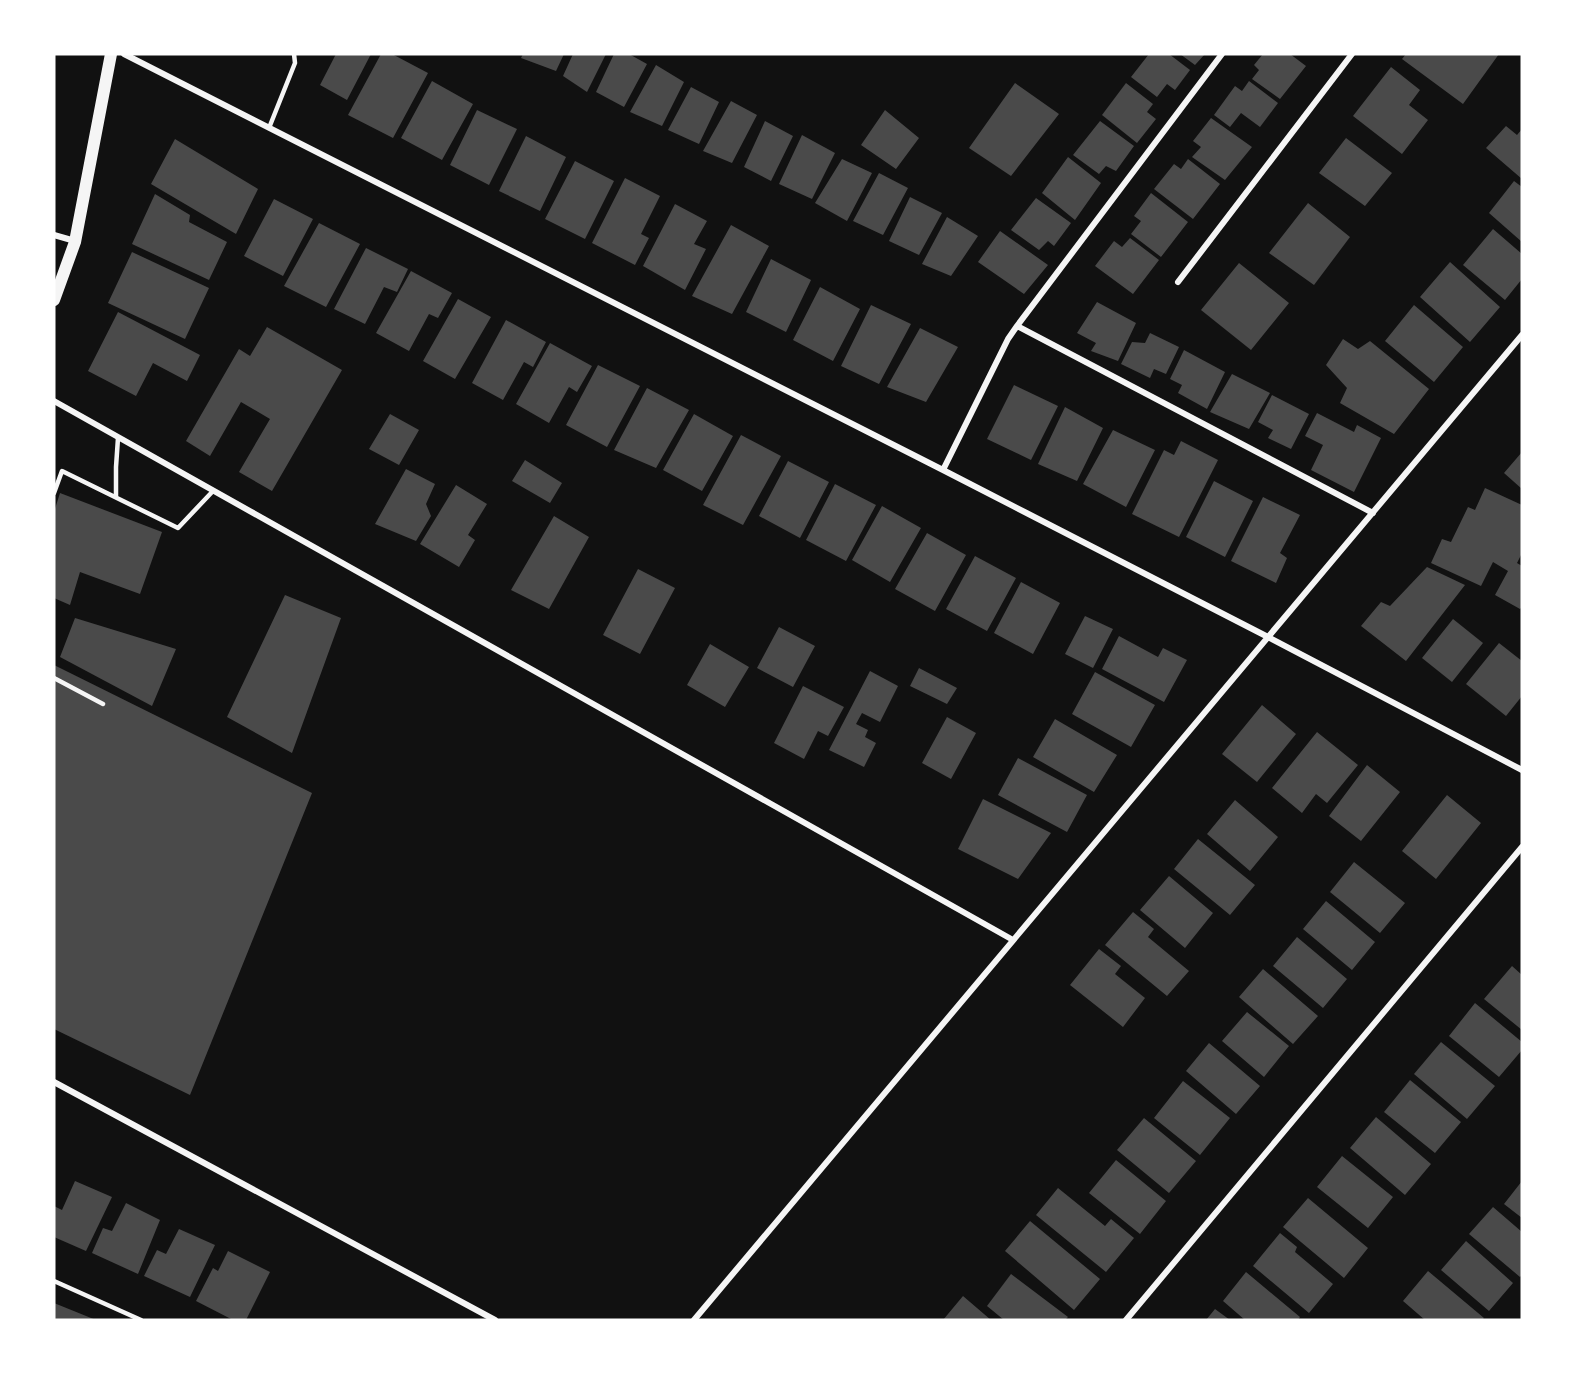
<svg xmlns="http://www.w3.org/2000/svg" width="1576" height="1374" font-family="Quicksand,sans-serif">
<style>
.building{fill:#4a4a4a}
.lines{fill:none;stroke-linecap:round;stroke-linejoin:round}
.service{stroke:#f5f5f5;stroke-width:4.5}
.minor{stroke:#f5f5f5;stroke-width:6}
.secondary{stroke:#f5f5f5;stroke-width:12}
</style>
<rect width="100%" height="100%" fill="#111"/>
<path class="building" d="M 336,54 L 371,54 L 347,100 L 320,85 Z
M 381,54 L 392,54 L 428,73 L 393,138 L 348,115 Z
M 523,54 L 564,54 L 556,71 L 521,58 Z
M 573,54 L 606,54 L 587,92 L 563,76 Z
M 614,54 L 629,54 L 647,64 L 624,107 L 596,92 Z
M 1149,54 L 1169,54 L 1190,70 L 1175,90 L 1167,84 L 1157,97 L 1131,77 Z
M 1180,54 L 1205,54 L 1195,65 Z
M 1263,54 L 1290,54 L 1306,66 L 1280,99 L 1252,79 L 1259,70 L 1254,65 Z
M 1406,54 L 1499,54 L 1463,104 L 1402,59 Z
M 656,65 L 684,82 L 662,126 L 630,112 Z
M 1391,67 L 1420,90 L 1409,105 L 1428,120 L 1402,154 L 1353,116 Z
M 432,81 L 473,104 L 442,160 L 401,138 Z
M 1249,81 L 1278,103 L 1260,127 L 1241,113 L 1230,127 L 1214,115 L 1235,86 L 1242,91 Z
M 1015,83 L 1059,114 L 1011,176 L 969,148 Z
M 1126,83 L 1153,104 L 1147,112 L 1156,119 L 1137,143 L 1102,115 Z
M 691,87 L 719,102 L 699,144 L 668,130 Z
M 731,101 L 757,115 L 732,163 L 703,151 Z
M 477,110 L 517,129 L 489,185 L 450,165 Z
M 885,110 L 919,138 L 896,169 L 861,145 Z
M 1211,118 L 1252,147 L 1225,180 L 1192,157 L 1201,147 L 1193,141 Z
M 765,121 L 793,136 L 771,181 L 744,167 Z
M 1100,121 L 1134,146 L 1116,171 L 1106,166 L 1099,174 L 1073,155 Z
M 1506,126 L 1517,135 L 1522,129 L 1522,179 L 1486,148 Z
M 802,135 L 835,153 L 812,199 L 779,184 Z
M 526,136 L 566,157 L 540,211 L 499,191 Z
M 1346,138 L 1392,173 L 1365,206 L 1319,173 Z
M 175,139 L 258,189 L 236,234 L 151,184 Z
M 1068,157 L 1101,183 L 1075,220 L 1042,193 Z
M 842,159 L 872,173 L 847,221 L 815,203 Z
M 1188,159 L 1220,184 L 1193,219 L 1154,189 L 1174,164 L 1181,169 Z
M 575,161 L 614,181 L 585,239 L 545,219 Z
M 879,173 L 908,188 L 883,235 L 853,221 Z
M 625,178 L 660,196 L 641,234 L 649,238 L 635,265 L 592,243 Z
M 1514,181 L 1522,187 L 1522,242 L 1489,213 Z
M 1151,193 L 1188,222 L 1161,257 L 1131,234 L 1141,221 L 1134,216 Z
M 155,194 L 190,215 L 189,222 L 227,242 L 209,280 L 132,244 Z
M 910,197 L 942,213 L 919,255 L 889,241 Z
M 1036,198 L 1071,223 L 1054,246 L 1048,241 L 1039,250 L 1011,230 Z
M 274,199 L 313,219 L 283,276 L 244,256 Z
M 1308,203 L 1350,237 L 1314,285 L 1269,253 Z
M 675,204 L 707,221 L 694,244 L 706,249 L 685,290 L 643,266 Z
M 947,217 L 978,236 L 951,276 L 922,264 Z
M 319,223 L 360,244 L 326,307 L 284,286 Z
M 731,225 L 769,246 L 732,314 L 692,296 Z
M 1493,229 L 1522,254 L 1522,279 L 1505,300 L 1463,265 Z
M 1000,231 L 1048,265 L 1024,294 L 978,262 Z
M 1130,238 L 1159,260 L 1133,294 L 1095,266 L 1114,241 L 1122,247 Z
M 366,248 L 408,269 L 397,292 L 384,287 L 365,324 L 334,309 Z
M 132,252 L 209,288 L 185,339 L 108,303 Z
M 771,259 L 811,280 L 786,332 L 746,312 Z
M 1450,262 L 1500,307 L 1470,342 L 1420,297 Z
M 1239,263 L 1289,303 L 1251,350 L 1201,310 Z
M 411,271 L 452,293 L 438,318 L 429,314 L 409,351 L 376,333 Z
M 820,287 L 860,309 L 833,361 L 793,340 Z
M 458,299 L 491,317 L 455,379 L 423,361 Z
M 1097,302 L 1136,323 L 1118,361 L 1091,351 L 1096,343 L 1077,333 Z
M 871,305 L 911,324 L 879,384 L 841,366 Z
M 1414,305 L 1463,347 L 1434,382 L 1385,341 Z
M 118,312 L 200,355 L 187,381 L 153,363 L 136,396 L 88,371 Z
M 506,320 L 546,342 L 533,367 L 524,362 L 503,400 L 472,383 Z
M 267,327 L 342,370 L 272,491 L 239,472 L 270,419 L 241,402 L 210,456 L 186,441 L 239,349 L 250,356 Z
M 920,328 L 958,347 L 926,402 L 887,387 Z
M 1150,333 L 1179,347 L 1166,374 L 1154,369 L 1150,378 L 1121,364 L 1132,342 L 1145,343 Z
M 1343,339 L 1358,349 L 1370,341 L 1429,389 L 1394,434 L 1340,403 L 1347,388 L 1326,365 Z
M 550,343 L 592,366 L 577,392 L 569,387 L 549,423 L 516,404 Z
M 1184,350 L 1225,372 L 1207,409 L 1178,393 L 1182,385 L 1170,379 Z
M 598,365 L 640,386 L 607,447 L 566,425 Z
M 1232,374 L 1270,393 L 1249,429 L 1210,412 Z
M 1014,385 L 1058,406 L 1031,460 L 987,439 Z
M 647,388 L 689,410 L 656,468 L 614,450 Z
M 1272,395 L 1309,414 L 1291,449 L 1268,438 L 1273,430 L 1258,422 Z
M 1065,407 L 1103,428 L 1077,481 L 1038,464 Z
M 1317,413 L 1354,432 L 1357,425 L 1381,438 L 1354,492 L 1311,470 L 1323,445 L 1305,436 Z
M 390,414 L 419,430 L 399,465 L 369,449 Z
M 694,414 L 733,436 L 702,491 L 663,470 Z
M 1113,430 L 1155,450 L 1126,507 L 1083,484 Z
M 741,435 L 781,456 L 743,525 L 703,505 Z
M 1181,441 L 1218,460 L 1179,537 L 1132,514 L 1164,450 L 1174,455 Z
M 1522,452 L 1522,489 L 1504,473 Z
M 525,460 L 562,483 L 550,503 L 512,481 Z
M 788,461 L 829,482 L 800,538 L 759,516 Z
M 406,469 L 435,484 L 426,504 L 431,516 L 416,541 L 375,524 Z
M 1214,481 L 1253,501 L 1225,557 L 1186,537 Z
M 835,484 L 876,505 L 846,561 L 806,540 Z
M 456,485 L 487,504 L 468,535 L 475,540 L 459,567 L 420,544 Z
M 1485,488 L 1522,505 L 1522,553 L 1517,563 L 1522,566 L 1522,607 L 1520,609 L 1495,595 L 1508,571 L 1493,562 L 1481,586 L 1431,563 L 1442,539 L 1451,542 L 1468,507 L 1475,510 Z
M 60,493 L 162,532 L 140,594 L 80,572 L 70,605 L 54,598 L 54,512 Z
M 1263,497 L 1300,515 L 1280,553 L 1287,558 L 1276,583 L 1231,561 Z
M 882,506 L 921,528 L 890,582 L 852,560 Z
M 554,516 L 589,537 L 549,609 L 511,590 Z
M 927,533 L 966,555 L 935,611 L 895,589 Z
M 975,556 L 1016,578 L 987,631 L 946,609 Z
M 1427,567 L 1465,585 L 1406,661 L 1361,626 L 1381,602 L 1390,606 Z
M 638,569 L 675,588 L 640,654 L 603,635 Z
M 1021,582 L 1060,603 L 1033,654 L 994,633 Z
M 285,595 L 341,618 L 292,753 L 227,717 Z
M 1085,616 L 1113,629 L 1093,668 L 1065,654 Z
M 75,618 L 176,649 L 152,706 L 60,657 Z
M 1453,619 L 1483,643 L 1452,682 L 1422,658 Z
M 779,627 L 815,646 L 793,687 L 757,668 Z
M 1119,636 L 1158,657 L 1163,648 L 1187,660 L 1164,702 L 1102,669 Z
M 1499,643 L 1522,661 L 1522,696 L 1506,716 L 1466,684 Z
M 710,644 L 749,667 L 725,707 L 687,685 Z
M 54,665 L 312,793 L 190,1095 L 54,1029 Z
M 919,668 L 957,688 L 947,704 L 910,686 Z
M 870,671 L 898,686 L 880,722 L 862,713 L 856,724 L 868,730 L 865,737 L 876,743 L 864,767 L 829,750 Z
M 1095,672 L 1155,705 L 1131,747 L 1072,714 Z
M 803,686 L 844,707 L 828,736 L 818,731 L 804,759 L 774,743 Z
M 1262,705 L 1296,734 L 1257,782 L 1222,754 Z
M 947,717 L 976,733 L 951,779 L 922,763 Z
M 1055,719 L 1117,755 L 1094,792 L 1033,757 Z
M 1317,732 L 1358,765 L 1327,803 L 1316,794 L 1302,813 L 1272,788 Z
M 1018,758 L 1087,795 L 1067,832 L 998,795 Z
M 1367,765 L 1400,792 L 1361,841 L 1329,816 Z
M 1447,795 L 1481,823 L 1436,879 L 1402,851 Z
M 983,799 L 1051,833 L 1018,879 L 958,849 Z
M 1235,800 L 1278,837 L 1250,871 L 1207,834 Z
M 1198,839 L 1255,885 L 1230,915 L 1174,869 Z
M 1354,862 L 1405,903 L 1380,933 L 1330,892 Z
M 1169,876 L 1213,913 L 1185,948 L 1140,910 Z
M 1326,901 L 1375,942 L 1352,970 L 1303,929 Z
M 1133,912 L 1154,929 L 1148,937 L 1189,971 L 1167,996 L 1105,945 Z
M 1297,937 L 1347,979 L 1323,1008 L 1273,966 Z
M 1099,949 L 1121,966 L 1115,974 L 1145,998 L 1123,1027 L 1070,985 Z
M 1512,966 L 1522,975 L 1522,1030 L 1484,999 Z
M 1263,969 L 1318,1016 L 1293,1044 L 1239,997 Z
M 1475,1003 L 1522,1042 L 1522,1050 L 1499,1077 L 1449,1036 Z
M 1247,1012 L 1289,1046 L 1264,1077 L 1222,1041 Z
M 1441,1042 L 1495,1086 L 1467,1119 L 1414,1074 Z
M 1209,1043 L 1260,1086 L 1236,1114 L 1186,1071 Z
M 1410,1080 L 1461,1122 L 1435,1153 L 1384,1112 Z
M 1183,1081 L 1230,1118 L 1200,1155 L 1154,1118 Z
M 1376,1117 L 1431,1164 L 1405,1195 L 1350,1148 Z
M 1144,1118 L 1196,1161 L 1169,1193 L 1117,1150 Z
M 1342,1156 L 1393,1197 L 1368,1228 L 1317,1187 Z
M 1116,1160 L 1166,1201 L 1140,1234 L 1089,1193 Z
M 75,1181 L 112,1197 L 86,1251 L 54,1237 L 54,1206 L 62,1210 Z
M 1522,1181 L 1522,1218 L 1504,1204 Z
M 1058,1188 L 1105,1226 L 1111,1219 L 1134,1238 L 1106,1272 L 1036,1215 Z
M 1308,1198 L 1368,1248 L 1344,1278 L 1283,1227 Z
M 126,1203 L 160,1220 L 138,1274 L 92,1253 L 103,1228 L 112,1231 Z
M 1493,1207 L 1522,1232 L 1522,1275 L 1520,1277 L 1469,1234 Z
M 1030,1221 L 1100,1279 L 1074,1310 L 1005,1251 Z
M 179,1229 L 215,1245 L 190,1297 L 144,1276 L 157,1250 L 166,1254 Z
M 1280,1233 L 1297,1247 L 1295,1252 L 1333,1284 L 1309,1313 L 1253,1266 Z
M 1466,1241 L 1513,1283 L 1489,1311 L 1441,1270 Z
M 228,1251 L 270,1272 L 246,1320 L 233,1320 L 196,1301 L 213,1268 L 218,1271 Z
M 1428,1271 L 1484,1318 L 1482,1320 L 1425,1320 L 1403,1301 Z
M 1246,1272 L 1300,1317 L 1298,1320 L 1245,1320 L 1223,1301 Z
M 1011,1274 L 1068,1317 L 1065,1320 L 1004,1320 L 987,1306 Z
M 963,1296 L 991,1320 L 943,1320 Z
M 54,1303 L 96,1320 L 54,1320 Z
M 1215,1309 L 1230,1320 L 1206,1320 Z"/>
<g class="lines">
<path class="service" d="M 269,128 L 295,63 L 294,54
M 54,493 L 62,471 L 178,528 L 213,491
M 116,497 L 116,467 L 118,438
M 54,678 L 103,704
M 54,1281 L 141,1320"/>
<path class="minor" d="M 124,54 L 943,470 L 1268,637 L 1522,770
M 54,235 L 75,241
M 1178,282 L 1352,54
M 1017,326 L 1373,513
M 54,401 L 1013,940
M 943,470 L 1008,339 L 1017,326 L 1222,54
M 54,1082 L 495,1320
M 694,1320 L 1522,335
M 1126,1320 L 1522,847"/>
<path class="secondary" d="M 54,300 L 75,242 L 111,54"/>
</g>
<rect width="1576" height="1374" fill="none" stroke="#ffffff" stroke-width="111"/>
</svg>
